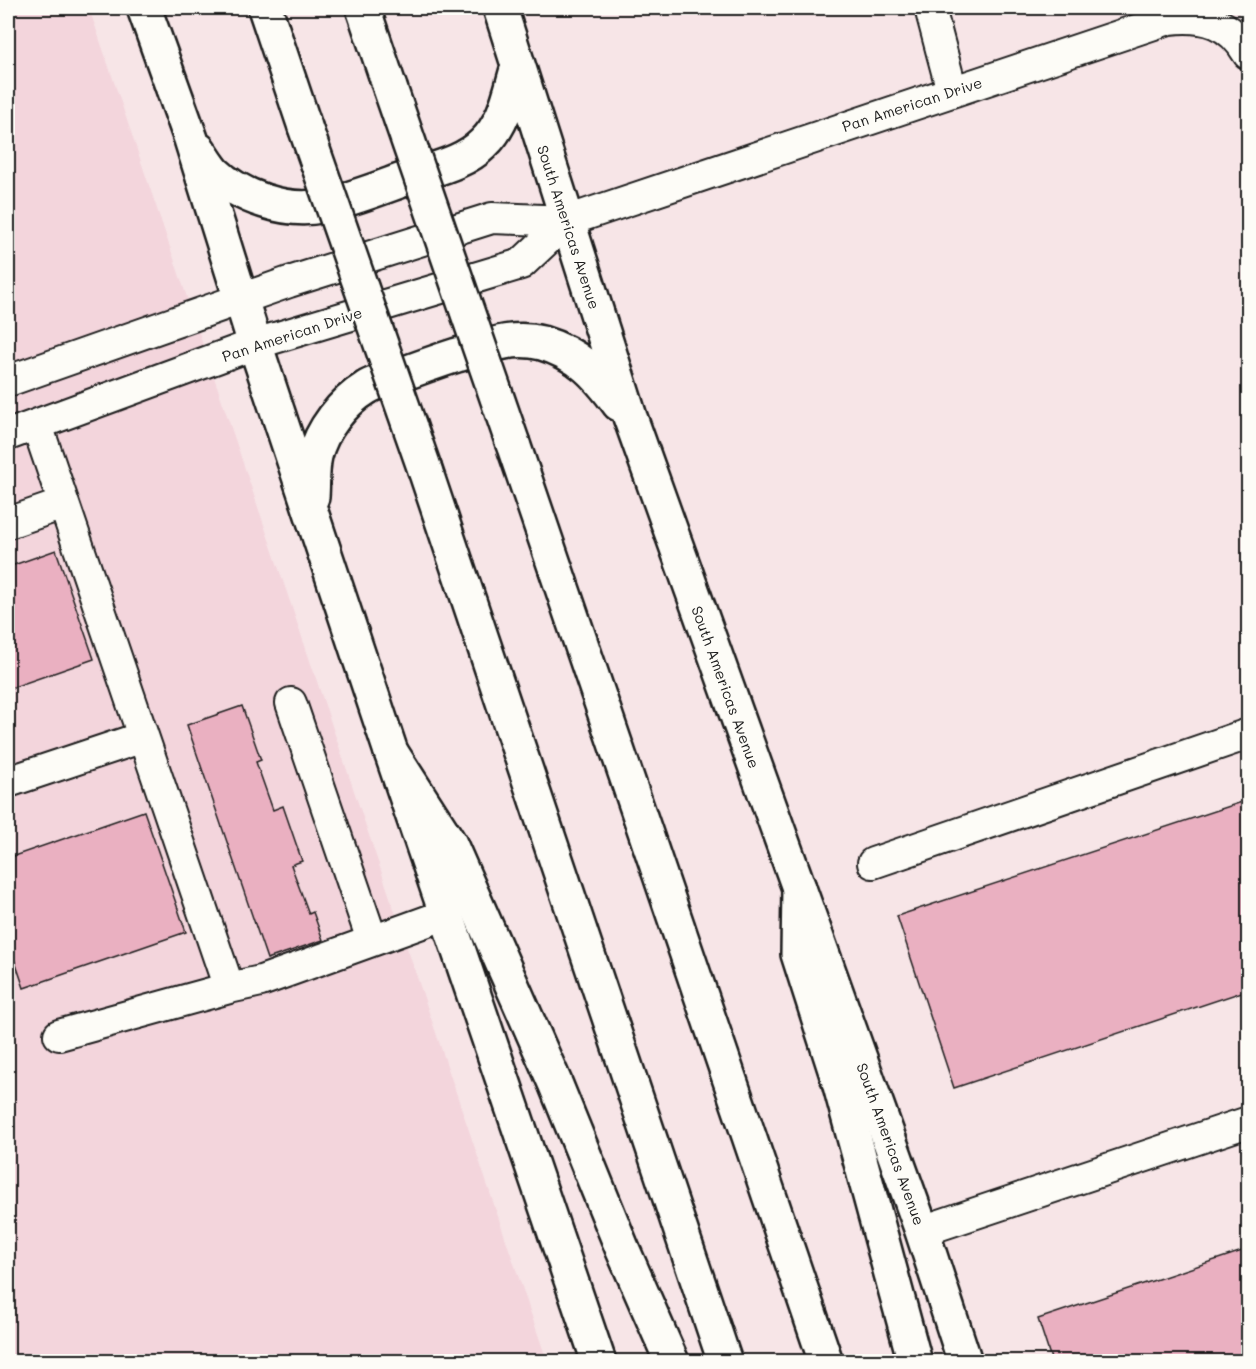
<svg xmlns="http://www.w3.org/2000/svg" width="1256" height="1369" font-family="Mali,sans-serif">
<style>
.built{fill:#f3d5dc}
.building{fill:#eab0c1;stroke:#1c1c1c;stroke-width:1.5}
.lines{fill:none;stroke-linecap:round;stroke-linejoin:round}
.minor-casing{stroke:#1c1c1c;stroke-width:34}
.major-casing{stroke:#1c1c1c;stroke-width:38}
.highway-casing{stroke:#1c1c1c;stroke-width:38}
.minor{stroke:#fdfcf7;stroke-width:30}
.major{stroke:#fdfcf7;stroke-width:33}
.highway{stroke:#fdfcf7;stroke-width:33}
.highway-bridge-casing{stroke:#1c1c1c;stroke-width:38;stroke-linecap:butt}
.highway-bridge{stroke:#fdfcf7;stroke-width:33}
.labels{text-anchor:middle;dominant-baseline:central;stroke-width:5;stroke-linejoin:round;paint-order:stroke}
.street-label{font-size:15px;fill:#1c1c1c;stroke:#fdfcf7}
</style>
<rect width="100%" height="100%" fill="#f7e5e7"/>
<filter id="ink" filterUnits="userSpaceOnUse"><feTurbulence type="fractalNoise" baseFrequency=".0167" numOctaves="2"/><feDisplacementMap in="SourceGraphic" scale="12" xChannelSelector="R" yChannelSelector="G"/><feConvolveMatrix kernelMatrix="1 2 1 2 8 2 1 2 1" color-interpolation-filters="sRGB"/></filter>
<g filter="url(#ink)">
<path class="built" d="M 8,8 L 89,8 L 547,1361 L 8,1361 Z"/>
<path class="building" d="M 56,550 L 94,659 L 8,689 L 8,567 Z
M 242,706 L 261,760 L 256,762 L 273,810 L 283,806 L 302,861 L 291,865 L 309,914 L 313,912 L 323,940 L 267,959 L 187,725 Z
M 1248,800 L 1248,990 L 954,1088 L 897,916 Z
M 144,811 L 186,932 L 24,988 L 8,941 L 8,858 Z
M 1248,1249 L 1248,1362 L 1052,1362 L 1038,1319 Z"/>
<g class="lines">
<g class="minor-casing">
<path id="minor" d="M 930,8 L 952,91
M 8,381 L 289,282 L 492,218 L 567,221 L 1169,19 C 1204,15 1230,22 1248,54
M 37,425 L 229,988 L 59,1035
M 8,435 L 255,344 L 521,264 L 567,221
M 8,523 L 63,504
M 291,703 L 372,940
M 8,782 L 143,737
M 873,863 L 1248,734
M 229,988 L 261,981 L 447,914
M 922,1231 L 1248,1122"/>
</g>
<g class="major-casing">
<path id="major" d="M 144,8 L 191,139 L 255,344 L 391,752 L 599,1362
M 500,8 L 630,417 L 922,1231 L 965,1362
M 199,150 C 204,158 209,166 215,173 C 240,197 287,213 321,206 C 351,200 380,188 408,178 C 433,169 464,163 483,144 C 505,124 510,92 518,66
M 312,497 C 313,484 312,469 315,456 C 321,430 343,402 366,388 C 373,383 384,381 392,378 C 413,370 435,362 457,355 C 485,347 512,335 542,343 C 579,354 597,374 619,404"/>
</g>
<g class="highway-casing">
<path id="highway" d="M 265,8 L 305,127
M 363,8 L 390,88
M 513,444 L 826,1362
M 425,470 L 725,1362
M 391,752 L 450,844 L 555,1083 L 622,1248 L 672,1362
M 799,888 L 798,954 L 839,1082 L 915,1362"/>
</g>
<use href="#minor" class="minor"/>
<use href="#major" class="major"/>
<use href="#highway" class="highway"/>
<g class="highway-bridge-casing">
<path id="highway-bridge" d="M 390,88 L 513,444
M 305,127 L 425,470"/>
</g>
<use href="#highway-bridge" class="highway-bridge"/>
</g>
</g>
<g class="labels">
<g class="street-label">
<text transform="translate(912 104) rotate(-18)">Pan American Drive</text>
<text transform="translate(569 227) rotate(72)">South Americas Avenue</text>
<text transform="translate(292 334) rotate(-18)">Pan American Drive</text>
<text transform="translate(726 687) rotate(70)">South Americas Avenue</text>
<text transform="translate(891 1144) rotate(70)">South Americas Avenue</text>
</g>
</g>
<rect width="1256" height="1369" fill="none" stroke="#fdfcf7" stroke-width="30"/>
<rect x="15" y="15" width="1226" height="1339" fill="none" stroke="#1c1c1c" stroke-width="2" filter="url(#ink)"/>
</svg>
